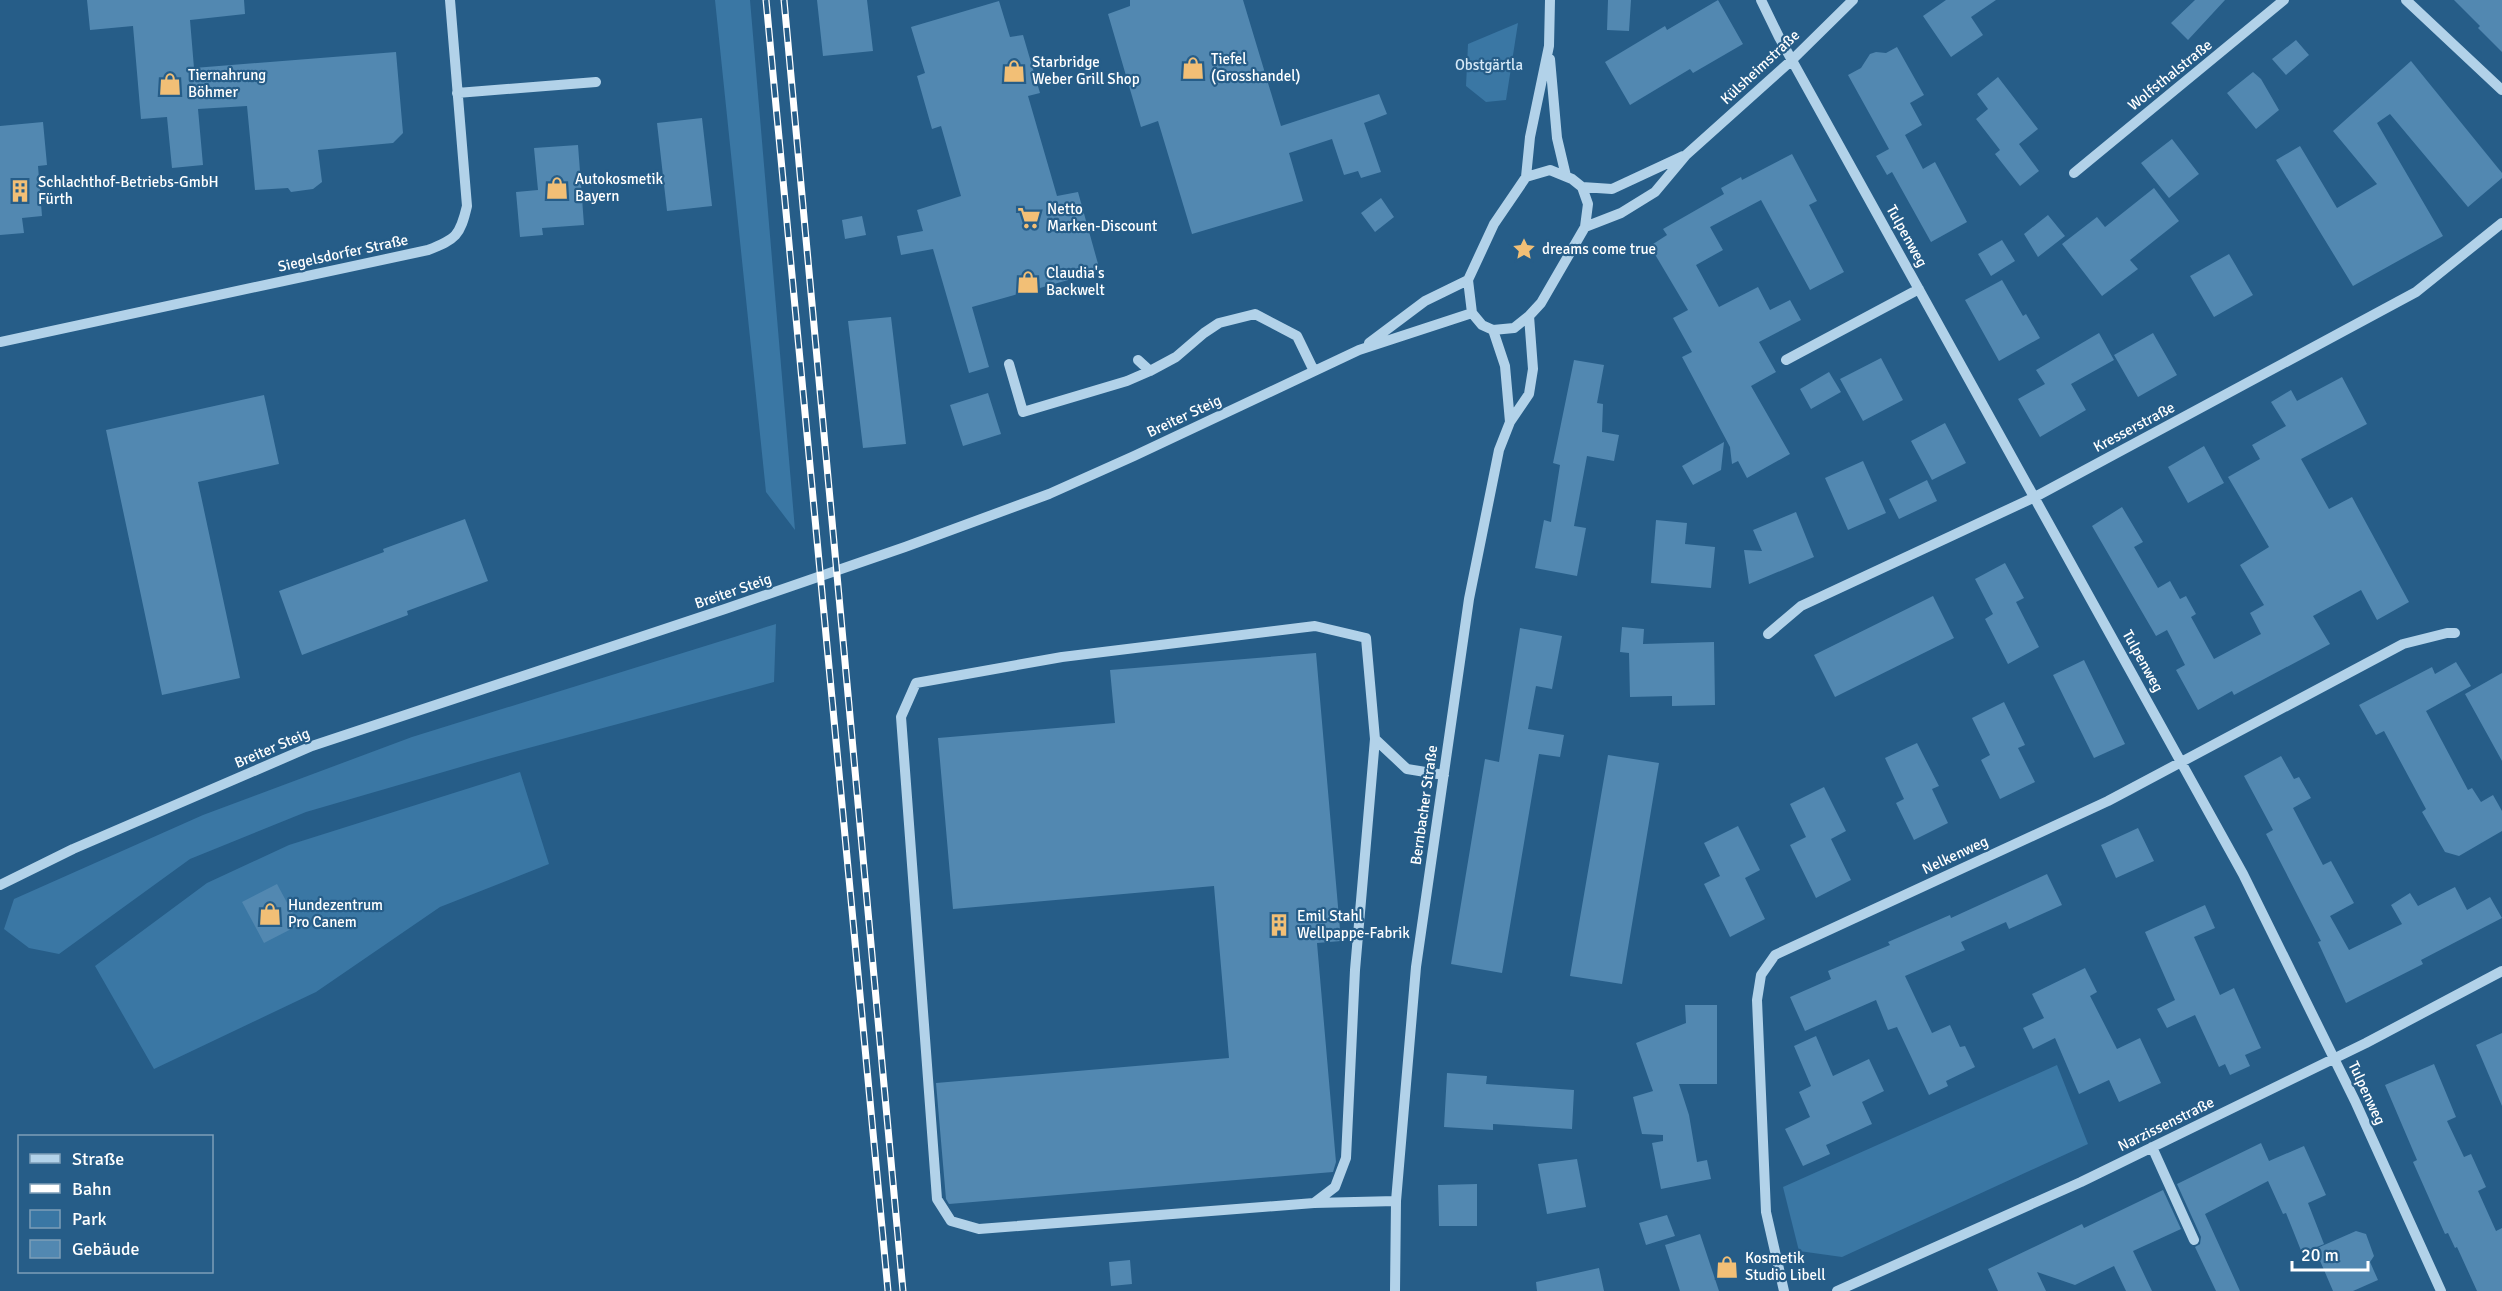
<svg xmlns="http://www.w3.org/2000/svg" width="2502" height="1291" font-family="Signika,sans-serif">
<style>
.green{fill:#3a77a4}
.building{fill:#5288b1}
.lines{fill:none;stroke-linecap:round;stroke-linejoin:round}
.minor{stroke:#b2d2e9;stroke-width:10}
.rail-casing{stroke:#fff;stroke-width:7}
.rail{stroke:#265d88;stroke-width:4.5;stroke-dasharray:14;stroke-linecap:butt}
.labels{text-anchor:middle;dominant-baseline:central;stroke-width:4.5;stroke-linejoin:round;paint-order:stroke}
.poi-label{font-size:15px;fill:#fff;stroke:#265d88;text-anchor:start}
.park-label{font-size:15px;fill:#d6e9f7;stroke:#265d88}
.street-label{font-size:15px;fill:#fff;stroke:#265d88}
</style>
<rect width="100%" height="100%" fill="#265d88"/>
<path class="green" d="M 715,0 L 750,0 L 795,530 L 766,492 Z
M 1518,23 L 1506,100 L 1486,102 L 1466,86 L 1468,44 Z
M 776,624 L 774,682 L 488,759 L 306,812 L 190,859 L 59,954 L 29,948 L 4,929 L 14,899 L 203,815 L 412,737 Z
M 520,772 L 549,864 L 440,907 L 316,992 L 154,1069 L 95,966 L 207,883 L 289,845 Z
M 2057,1065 L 2088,1144 L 1842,1257 L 1799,1251 L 1783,1187 Z"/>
<path class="building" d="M 87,0 L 244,0 L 245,14 L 190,20 L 194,68 L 396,52 L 403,133 L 393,143 L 318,150 L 322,182 L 313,189 L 291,192 L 288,188 L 255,190 L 247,106 L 198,109 L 203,165 L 172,168 L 167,117 L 141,119 L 133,26 L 90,30 Z
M 817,0 L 867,0 L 873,51 L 823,56 Z
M 1130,0 L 1243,0 L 1281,126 L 1379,94 L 1387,114 L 1364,123 L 1381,172 L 1361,178 L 1358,171 L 1344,175 L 1332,139 L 1289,153 L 1303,201 L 1192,234 L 1158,121 L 1141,127 L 1108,14 L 1130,6 Z
M 1608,0 L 1631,0 L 1629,31 L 1607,30 Z
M 1718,0 L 1743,44 L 1693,73 L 1690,69 L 1630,105 L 1605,62 L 1665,26 L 1667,30 Z
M 1946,0 L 1996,0 L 1971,17 L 1983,35 L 1951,57 L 1923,16 Z
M 2195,0 L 2225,0 L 2188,40 L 2171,23 Z
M 2454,0 L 2502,0 L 2502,52 L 2478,28 L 2480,26 Z
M 999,1 L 1010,37 L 1023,35 L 1040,93 L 1028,96 L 1057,196 L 1078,192 L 1100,271 L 972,307 L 989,367 L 969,373 L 933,249 L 901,255 L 897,236 L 923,231 L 917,210 L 961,196 L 941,126 L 932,129 L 917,76 L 925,73 L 911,27 Z
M 2296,40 L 2309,55 L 2286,75 L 2272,59 Z
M 1897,47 L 1924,95 L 1910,103 L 1922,125 L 1905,135 L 1923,169 L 1935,162 L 1967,222 L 1931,242 L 1892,172 L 1887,175 L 1876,156 L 1889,149 L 1848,75 L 1861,68 L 1870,54 L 1876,52 L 1886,53 Z
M 2411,61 L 2502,173 L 2502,178 L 2468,207 L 2390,114 L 2377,123 L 2443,236 L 2353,286 L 2276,160 L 2300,146 L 2337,208 L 2377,184 L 2333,131 Z
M 2253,72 L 2261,79 L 2279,110 L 2256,129 L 2227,93 Z
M 1998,77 L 2038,129 L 2019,144 L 2039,171 L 2020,186 L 1995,154 L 2000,150 L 1976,119 L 1988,109 L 1977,94 Z
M 702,118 L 712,206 L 667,211 L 657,123 Z
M 43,122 L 47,165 L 38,166 L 42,216 L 22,218 L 24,233 L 0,235 L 0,126 Z
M 2172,139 L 2199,174 L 2169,198 L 2141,163 Z
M 578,145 L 584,225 L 542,228 L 543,235 L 520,237 L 516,192 L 538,190 L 534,148 Z
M 1792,154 L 1817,201 L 1809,205 L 1844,272 L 1810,290 L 1761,200 L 1710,227 L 1723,250 L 1696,265 L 1719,307 L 1758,287 L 1770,310 L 1790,300 L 1801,320 L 1759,342 L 1776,372 L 1751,386 L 1790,454 L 1747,478 L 1738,461 L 1732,464 L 1730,447 L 1682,357 L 1692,352 L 1673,318 L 1688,310 L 1650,246 L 1667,235 L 1663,229 L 1724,194 L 1721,188 L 1741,177 L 1742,180 Z
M 2154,188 L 2179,221 L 2130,260 L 2138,269 L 2102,296 L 2062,244 L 2097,217 L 2105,227 Z
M 1381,198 L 1394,217 L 1375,232 L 1361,213 Z
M 2048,215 L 2065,236 L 2038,257 L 2024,234 Z
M 862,216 L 866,235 L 845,239 L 842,220 Z
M 2002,240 L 2015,261 L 1991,276 L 1978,254 Z
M 2229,254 L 2253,295 L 2214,317 L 2190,276 Z
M 2002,280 L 2023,316 L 2026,314 L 2040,338 L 1999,361 L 1965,300 Z
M 891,317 L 906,444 L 863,448 L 848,321 Z
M 2099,333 L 2114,360 L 2071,384 L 2086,410 L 2040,437 L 2018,399 L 2045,384 L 2036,370 Z
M 2153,333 L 2177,375 L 2138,397 L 2114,355 Z
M 1881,358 L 1903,400 L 1863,421 L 1840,379 Z
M 1574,360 L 1604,365 L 1597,403 L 1603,404 L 1602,432 L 1619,435 L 1614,461 L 1587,456 L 1574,526 L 1586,528 L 1577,576 L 1535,568 L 1544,520 L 1551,522 L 1560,465 L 1553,463 Z
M 1829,372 L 1841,392 L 1811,409 L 1800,389 Z
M 2342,377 L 2367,424 L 2301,459 L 2329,509 L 2352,497 L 2409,602 L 2377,620 L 2361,590 L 2313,616 L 2330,644 L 2234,695 L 2232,691 L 2198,710 L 2176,670 L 2185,665 L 2167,630 L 2156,636 L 2092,526 L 2122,507 L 2143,542 L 2134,547 L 2158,588 L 2170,581 L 2180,599 L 2186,596 L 2196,614 L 2191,617 L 2214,659 L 2261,634 L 2250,613 L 2264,605 L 2240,565 L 2269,547 L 2228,477 L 2260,459 L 2252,445 L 2286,426 L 2271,402 L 2291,390 L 2297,401 Z
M 988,393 L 1001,434 L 963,446 L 950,405 Z
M 264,395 L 279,464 L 198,482 L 240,678 L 162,695 L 106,430 Z
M 1945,423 L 1966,463 L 1932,480 L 1911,441 Z
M 1724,442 L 1721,470 L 1693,485 L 1682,466 Z
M 2204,446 L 2224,483 L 2188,503 L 2168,467 Z
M 1863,461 L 1886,513 L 1848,530 L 1825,478 Z
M 1927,480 L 1937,501 L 1899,519 L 1889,499 Z
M 1796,512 L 1814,557 L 1749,584 L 1744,550 L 1762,551 L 1753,530 Z
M 465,519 L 488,581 L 407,611 L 408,615 L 302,655 L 279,591 L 384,552 L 383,549 Z
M 1656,520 L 1687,523 L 1685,544 L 1715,547 L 1711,588 L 1651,583 Z
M 2005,563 L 2024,598 L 2016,602 L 2039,647 L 2008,664 L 1985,619 L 1993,614 L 1975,579 Z
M 1933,596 L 1954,638 L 1835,697 L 1814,655 Z
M 1622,627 L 1644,629 L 1643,644 L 1714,642 L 1715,705 L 1672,706 L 1672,696 L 1630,697 L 1629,653 L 1620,652 Z
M 1520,628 L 1562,636 L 1552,689 L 1536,686 L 1528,729 L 1564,735 L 1560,757 L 1539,754 L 1502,973 L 1451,964 L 1485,759 L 1499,762 Z
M 1316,653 L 1341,941 L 1317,943 L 1336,1162 L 1333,1172 L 949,1204 L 946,1199 L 936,1083 L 1229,1058 L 1214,886 L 953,909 L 938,738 L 1115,723 L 1110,670 Z
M 2084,660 L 2125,744 L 2094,758 L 2053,675 Z
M 2456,662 L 2471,686 L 2426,711 L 2468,790 L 2472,788 L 2481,802 L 2493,795 L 2502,811 L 2502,831 L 2459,856 L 2445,852 L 2422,812 L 2426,809 L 2384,731 L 2376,735 L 2359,705 L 2432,667 L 2435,674 Z
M 2502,673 L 2502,761 L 2465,694 Z
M 2004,702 L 2025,745 L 2018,748 L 2035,782 L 2000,799 L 1981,760 L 1990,755 L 1972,718 Z
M 1917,743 L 1939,786 L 1932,789 L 1948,823 L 1914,840 L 1896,803 L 1904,799 L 1885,758 Z
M 1608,755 L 1659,763 L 1622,984 L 1570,976 Z
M 2281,756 L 2294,779 L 2299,777 L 2311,798 L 2293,808 L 2323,865 L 2331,861 L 2354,903 L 2330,916 L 2349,950 L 2402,924 L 2391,905 L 2410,893 L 2418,906 L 2455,887 L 2467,910 L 2490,897 L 2502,918 L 2421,960 L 2423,964 L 2346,1003 L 2318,942 L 2321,941 L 2266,834 L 2273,830 L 2244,776 Z
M 1824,787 L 1846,831 L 1831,839 L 1851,880 L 1816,898 L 1790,845 L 1806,837 L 1790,804 Z
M 1738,826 L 1760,870 L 1745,878 L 1765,919 L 1730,937 L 1704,884 L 1720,876 L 1704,843 Z
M 2138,828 L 2154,861 L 2116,878 L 2101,845 Z
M 2047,874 L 2062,905 L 2009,929 L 2006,922 L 1961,942 L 1965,950 L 1905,976 L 1932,1033 L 1950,1025 L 1960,1047 L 1965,1046 L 1975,1067 L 1946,1081 L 1948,1086 L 1929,1095 L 1897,1027 L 1888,1030 L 1876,1000 L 1805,1031 L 1790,997 L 1831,979 L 1828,971 L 1890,945 L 1888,942 L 1950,915 L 1951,918 Z
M 277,884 L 299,925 L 264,943 L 242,902 Z
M 2205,905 L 2215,928 L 2194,937 L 2220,995 L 2234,988 L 2261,1048 L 2245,1055 L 2250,1066 L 2230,1075 L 2225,1064 L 2219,1067 L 2195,1015 L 2167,1028 L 2157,1009 L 2175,1000 L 2145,932 Z
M 2085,968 L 2097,992 L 2090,996 L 2117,1049 L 2140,1038 L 2161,1083 L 2119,1102 L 2109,1080 L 2079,1094 L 2055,1038 L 2033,1049 L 2023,1028 L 2044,1018 L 2032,994 Z
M 1685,1005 L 1717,1005 L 1717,1084 L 1679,1084 L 1689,1115 L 1697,1162 L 1707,1160 L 1711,1179 L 1661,1189 L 1652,1143 L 1663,1141 L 1663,1135 L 1642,1134 L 1633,1097 L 1653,1091 L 1636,1043 L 1686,1023 Z
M 2502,1033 L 2502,1106 L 2476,1045 Z
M 1816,1036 L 1833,1076 L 1869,1059 L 1884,1091 L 1862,1102 L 1872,1124 L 1826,1145 L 1830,1154 L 1803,1166 L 1785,1129 L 1810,1117 L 1799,1092 L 1811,1086 L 1794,1046 Z
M 2434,1064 L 2456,1117 L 2447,1121 L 2464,1157 L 2471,1154 L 2486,1187 L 2478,1191 L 2496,1231 L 2502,1228 L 2502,1291 L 2477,1291 L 2457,1247 L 2455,1248 L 2448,1233 L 2445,1234 L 2413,1162 L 2417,1160 L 2385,1085 Z
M 1447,1073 L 1487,1076 L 1486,1084 L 1574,1090 L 1572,1129 L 1493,1124 L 1493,1130 L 1444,1127 Z
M 2261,1143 L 2269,1161 L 2304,1146 L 2326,1195 L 2308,1203 L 2324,1244 L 2302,1253 L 2286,1213 L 2283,1214 L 2268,1181 L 2205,1214 L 2240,1291 L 2216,1291 L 2195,1247 L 2200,1244 L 2201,1237 L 2177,1184 Z
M 1577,1159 L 1586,1207 L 1547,1214 L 1538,1164 Z
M 1477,1184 L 1477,1226 L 1439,1226 L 1438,1185 Z
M 2163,1190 L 2181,1229 L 2133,1251 L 2152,1291 L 2126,1291 L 2114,1266 L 2075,1285 L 2037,1272 L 2046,1291 L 1998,1291 L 1988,1269 L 2082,1224 L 2084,1228 Z
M 1667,1215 L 1675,1236 L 1646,1245 L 1639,1223 Z
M 2356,1231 L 2366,1234 L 2374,1256 L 2370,1262 L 2378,1280 L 2353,1291 L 2333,1291 L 2315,1249 Z
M 1700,1234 L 1719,1291 L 1680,1291 L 1665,1245 Z
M 1130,1260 L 1132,1284 L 1111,1286 L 1109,1262 Z
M 1599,1268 L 1604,1291 L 1537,1291 L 1536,1282 Z"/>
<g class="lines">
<path class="minor" d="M 1761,0 L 1779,37 L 2243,874 L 2355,1101 L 2441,1291
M 2406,0 L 2502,90
M 1550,59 L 1557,138 L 1566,176
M 457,93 L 596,82
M 1550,170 L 1572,179 L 1582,187 L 1588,204 L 1585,227 L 1541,303 L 1529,316 L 1514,328 L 1493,330 L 1482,325 L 1472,313 L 1468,280 L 1494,224 L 1526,177 Z
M 2074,173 L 2284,0
M 1526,177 L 1530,137 L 1549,46 L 1550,0
M 1582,187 L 1612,189 L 1683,156
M 1585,227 L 1621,213 L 1655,192 L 1686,155 L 1792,60 L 1853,0
M 0,342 L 428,250 C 456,239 460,236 467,206 L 450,0
M 1369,343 L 1425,301 L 1468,280
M 1138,360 L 1150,371
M 1786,360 L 1919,289
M 1009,364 L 1023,412 L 1127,381 L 1150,371 L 1176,357 L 1204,333 L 1219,323 L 1255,314 L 1297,336 L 1314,371
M 1510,422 L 1529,394 L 1533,369 L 1529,316
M 1768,634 L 1801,606 L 2035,497 L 2416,292 L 2502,223
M 1375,739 L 1355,970 L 1346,1158 L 1335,1187 L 1314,1203 L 979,1229 L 951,1221 L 937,1199 L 901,717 L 916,683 L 1062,657 L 1315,626 L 1366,638 L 1375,739 L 1407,769 L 1444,775
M 0,885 L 73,849 L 312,746 L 725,609 L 905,547 L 1049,494 L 1134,456 L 1359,350 L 1472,313
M 2152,1147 L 2194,1240
M 1314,1203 L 1396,1201
M 1395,1291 L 1396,1201 L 1416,967 L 1469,599 L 1499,450 L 1510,422 L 1505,366 L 1493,330
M 1784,1291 L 1766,1212 L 1757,1000 L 1761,975 L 1775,955 L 2108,801 L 2403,644 L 2447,633 L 2455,633
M 1837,1291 L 2081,1182 L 2366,1043 L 2502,971"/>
<g class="rail-casing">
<path id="rail" d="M 766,0 L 888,1291
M 784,0 L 903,1291"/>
</g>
<use href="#rail" class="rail"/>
</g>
<defs>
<g id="shop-bare" transform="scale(1.8)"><path d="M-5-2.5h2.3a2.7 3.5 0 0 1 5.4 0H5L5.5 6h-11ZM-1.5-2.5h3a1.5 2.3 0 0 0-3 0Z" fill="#f2bf76" stroke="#265d88" stroke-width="2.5" paint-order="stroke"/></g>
<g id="building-bare" transform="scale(1.8)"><path d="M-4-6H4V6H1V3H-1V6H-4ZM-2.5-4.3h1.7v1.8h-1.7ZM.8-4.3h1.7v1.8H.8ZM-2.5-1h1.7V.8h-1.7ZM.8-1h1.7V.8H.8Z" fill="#f2bf76" stroke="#265d88" stroke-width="2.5" paint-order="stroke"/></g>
<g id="supermarket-bare" transform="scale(1.8)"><path d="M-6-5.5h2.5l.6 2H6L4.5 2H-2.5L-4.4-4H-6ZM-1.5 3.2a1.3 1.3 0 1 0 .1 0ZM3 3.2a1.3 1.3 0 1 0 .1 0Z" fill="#f2bf76" stroke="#265d88" stroke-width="2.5" paint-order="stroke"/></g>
<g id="sight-bare" transform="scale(1.8)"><path d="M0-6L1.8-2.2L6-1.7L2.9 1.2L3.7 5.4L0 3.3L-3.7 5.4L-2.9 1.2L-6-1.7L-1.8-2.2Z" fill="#f2bf76" stroke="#265d88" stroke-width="2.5" paint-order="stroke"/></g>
</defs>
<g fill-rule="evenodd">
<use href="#shop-bare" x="1193" y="68"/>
<use href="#shop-bare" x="1014" y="71"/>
<use href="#shop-bare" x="170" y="84"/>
<use href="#shop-bare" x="557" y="188"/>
<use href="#building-bare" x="20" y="191"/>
<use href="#supermarket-bare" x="1029" y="218"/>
<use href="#sight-bare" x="1524" y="249"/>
<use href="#shop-bare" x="1028" y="282"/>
<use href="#shop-bare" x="270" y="914"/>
<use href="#building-bare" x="1279" y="925"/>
<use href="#shop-bare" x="1727" y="1267"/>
</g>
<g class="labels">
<g class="poi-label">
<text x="1211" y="59">Tiefel<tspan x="1211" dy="17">(Grosshandel)</tspan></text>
<text x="1032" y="62">Starbridge<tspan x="1032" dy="17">Weber Grill Shop</tspan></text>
<text x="188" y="75">Tiernahrung<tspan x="188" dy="17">Böhmer</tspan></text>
<text x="575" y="179">Autokosmetik<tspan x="575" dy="17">Bayern</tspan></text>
<text x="38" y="182">Schlachthof-Betriebs-GmbH<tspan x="38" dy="17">Fürth</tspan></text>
<text x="1047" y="209">Netto<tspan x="1047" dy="17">Marken-Discount</tspan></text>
<text x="1542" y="249">dreams come true</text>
<text x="1046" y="273">Claudia's<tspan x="1046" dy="17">Backwelt</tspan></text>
<text x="288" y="905">Hundezentrum<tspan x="288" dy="17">Pro Canem</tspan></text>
<text x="1297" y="916">Emil Stahl<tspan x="1297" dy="17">Wellpappe-Fabrik</tspan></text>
<text x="1745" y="1258">Kosmetik<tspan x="1745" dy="17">Studio Libell</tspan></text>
</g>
<g class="park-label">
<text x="1489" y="65">Obstgärtla</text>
</g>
<g class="street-label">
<text transform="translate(1760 67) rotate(-43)">Külsheimstraße</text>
<text transform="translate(2170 75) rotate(-39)">Wolfsthalstraße</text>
<text transform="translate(1907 236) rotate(61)">Tulpenweg</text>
<text transform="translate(343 253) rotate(-12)">Siegelsdorfer Straße</text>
<text transform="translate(1184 416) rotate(-25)">Breiter Steig</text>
<text transform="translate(2134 427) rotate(-28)">Kresserstraße</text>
<text transform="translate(733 591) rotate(-19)">Breiter Steig</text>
<text transform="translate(2143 661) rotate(61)">Tulpenweg</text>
<text transform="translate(272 748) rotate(-23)">Breiter Steig</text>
<text transform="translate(1424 805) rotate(-82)">Bernbacher Straße</text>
<text transform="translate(1955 855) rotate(-25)">Nelkenweg</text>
<text transform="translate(2367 1093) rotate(65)">Tulpenweg</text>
<text transform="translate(2166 1124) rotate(-26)">Narzissenstraße</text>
</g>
</g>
<rect x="18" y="1135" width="195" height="138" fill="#265d88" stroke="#7d9eb8" stroke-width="1.5"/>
<rect x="30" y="1154" width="30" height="9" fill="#b2d2e9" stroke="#7d9eb8" stroke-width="1.5"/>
<text x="72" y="1165" font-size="18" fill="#ffffff">Straße</text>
<rect x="30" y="1184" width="30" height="9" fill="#ffffff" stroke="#7d9eb8" stroke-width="1.5"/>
<text x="72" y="1195" font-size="18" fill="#ffffff">Bahn</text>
<rect x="30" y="1210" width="30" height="18" fill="#3a77a4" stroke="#7d9eb8" stroke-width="1.5"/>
<text x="72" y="1225" font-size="18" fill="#ffffff">Park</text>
<rect x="30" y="1240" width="30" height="18" fill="#5288b1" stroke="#7d9eb8" stroke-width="1.5"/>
<text x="72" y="1255" font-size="18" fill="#ffffff">Gebäude</text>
<path d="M2292 1261v9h76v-9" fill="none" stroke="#ffffff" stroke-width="3"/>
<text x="2301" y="1261" font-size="18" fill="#ffffff" stroke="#265d88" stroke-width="4.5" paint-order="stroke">20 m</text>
</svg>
